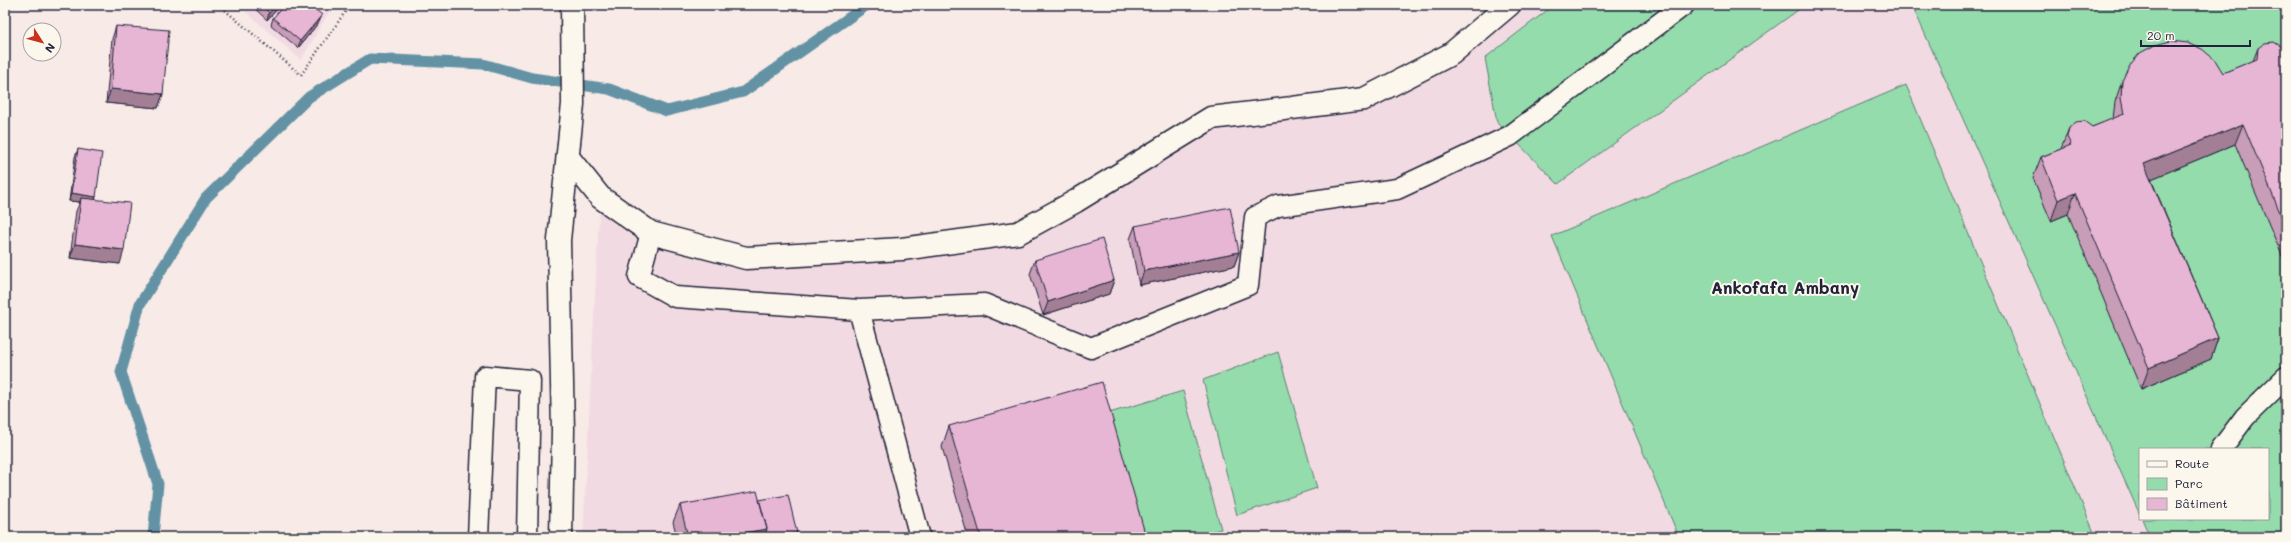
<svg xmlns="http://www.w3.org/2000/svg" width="2291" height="542" font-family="Mali,sans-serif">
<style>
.built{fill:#f2dae2;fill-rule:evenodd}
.green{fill:#94dcac;stroke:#5b7f74}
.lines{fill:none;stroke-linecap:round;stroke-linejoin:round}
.stream{stroke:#6392a5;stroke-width:11}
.lane-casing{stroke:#22223b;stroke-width:23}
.street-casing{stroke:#22223b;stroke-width:25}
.secondary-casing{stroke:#22223b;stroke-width:25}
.path{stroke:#22223b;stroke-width:2.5;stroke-dasharray:1 3;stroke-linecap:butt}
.lane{stroke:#fbf7ec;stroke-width:20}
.street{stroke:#fbf7ec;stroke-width:22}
.secondary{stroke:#fbf7ec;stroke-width:22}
.wall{fill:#c79db7;stroke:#22223b}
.shaded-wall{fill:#a27f95;stroke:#22223b}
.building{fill:#e7b6d5;stroke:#22223b}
.labels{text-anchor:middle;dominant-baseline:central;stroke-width:4;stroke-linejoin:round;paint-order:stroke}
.district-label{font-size:17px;font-weight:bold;fill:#22223b;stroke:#fbf7ec}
</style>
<rect width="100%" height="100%" fill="#f7eae7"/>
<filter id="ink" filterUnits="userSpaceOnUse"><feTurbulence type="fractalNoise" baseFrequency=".025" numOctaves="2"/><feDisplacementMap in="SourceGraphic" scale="8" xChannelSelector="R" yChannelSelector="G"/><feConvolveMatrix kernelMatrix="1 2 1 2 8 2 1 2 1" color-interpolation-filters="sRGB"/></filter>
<g filter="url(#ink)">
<path class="built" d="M 238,5 L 333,5 L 301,60 Z
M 1509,5 L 2286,5 L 2286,537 L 583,537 L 600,197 L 651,233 L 746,258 L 1018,233 L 1211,118 L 1364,99 ZM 2140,449 L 2268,449 L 2268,519 L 2140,519 Z"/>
<path class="green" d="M 1554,5 L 1805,5 L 1558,184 L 1497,122 L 1485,58 Z
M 1912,5 L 2286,5 L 2286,537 L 2150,537 L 2142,519 L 2268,519 L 2268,449 L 2140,449 L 2140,515 Z
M 1906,85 L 2096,537 L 1679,537 L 1552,236 Z
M 1278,352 L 1317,488 L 1237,515 L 1203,380 Z
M 1183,391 L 1221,529 L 1192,537 L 1140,537 L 1106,414 Z"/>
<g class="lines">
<path class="stream" d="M 153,537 L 158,484 L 121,372 L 140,304 L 206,198 L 309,97 L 370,59 L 483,64 L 532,78 L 609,89 L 667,111 L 743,92 L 867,5"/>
<g class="lane-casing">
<path id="lane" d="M 651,233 L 639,277 L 675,297 L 859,310 L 984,304 L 1091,348 L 1248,285 L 1255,217 L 1278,206 L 1397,189 L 1510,136 L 1684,5
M 859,310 L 920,537
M 2221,449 L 2245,417 L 2286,377
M 478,537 L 485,376 L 530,380 L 527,537"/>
</g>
<g class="street-casing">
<path id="street" d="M 568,157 L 600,197 L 651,233 L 746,258 L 902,249 L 1018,233 L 1076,201 L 1211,118 L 1364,99 L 1451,54 L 1509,5"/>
</g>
<g class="secondary-casing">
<path id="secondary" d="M 561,537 L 563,430 L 559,240 L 573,104 L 572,5"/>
</g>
<path class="path" d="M 219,5 L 301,75 L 350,5"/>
<use href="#lane" class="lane"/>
<use href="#street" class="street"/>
<use href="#secondary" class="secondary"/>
</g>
<path class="wall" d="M 251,5 L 281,5 L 267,20 Z
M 322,15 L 319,22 L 298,48 L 271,25 L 273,18 Z
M 116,26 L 163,94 L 158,108 L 106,103 L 112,39 Z
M 2258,48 L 2286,55 L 2286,265 L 2235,144 L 2151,179 L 2218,338 L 2211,359 L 2141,389 L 2068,214 L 2051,221 L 2033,178 L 2041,157 L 2061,149 L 2069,128 L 2092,127 L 2113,119 L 2115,102 L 2122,81 L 2223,73 L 2253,61 Z
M 78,149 L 96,197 L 95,199 L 120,264 L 70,258 L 76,211 L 80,202 L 69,201 L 75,157 Z
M 1135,226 L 1239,252 L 1234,266 L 1139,285 L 1130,239 Z
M 1035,260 L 1114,280 L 1109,294 L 1043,315 L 1030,274 Z
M 949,426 L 1146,537 L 968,537 L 942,447 Z
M 759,500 L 796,537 L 677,537 L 673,522 L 680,505 Z"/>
<path class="shaded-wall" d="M 277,5 L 281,5 L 267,20 L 269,13 Z
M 322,15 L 319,22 L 298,48 L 300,41 Z
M 111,89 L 163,94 L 158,108 L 106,103 Z
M 2243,124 L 2235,144 L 2137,185 L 2144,164 Z
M 71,193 L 96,197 L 93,204 L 81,198 L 80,202 L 69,201 Z
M 2075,193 L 2068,214 L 2051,221 L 2058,200 Z
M 75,244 L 124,250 L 120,264 L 70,258 Z
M 1239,252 L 1234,266 L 1139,285 L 1144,271 Z
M 1114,280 L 1109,294 L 1043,315 L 1048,302 Z
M 2218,338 L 2211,359 L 2141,389 L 2149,368 Z
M 767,529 L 764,537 L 730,537 L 731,535 Z
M 797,533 L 796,537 L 778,537 Z"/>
<path class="building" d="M 262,5 L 277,5 L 269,13 Z
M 284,5 L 310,5 L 322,15 L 300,41 L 273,18 Z
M 116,26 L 169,30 L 163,94 L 111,89 Z
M 2171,41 L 2188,43 L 2202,49 L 2215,60 L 2223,73 L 2257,59 L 2258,48 L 2265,43 L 2274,42 L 2282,47 L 2285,56 L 2286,55 L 2286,227 L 2243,124 L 2144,164 L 2218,338 L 2149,368 L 2075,193 L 2058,200 L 2041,157 L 2071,145 L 2067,137 L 2069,128 L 2076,122 L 2084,121 L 2092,127 L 2124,114 L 2121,98 L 2122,81 L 2129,66 L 2140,53 L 2155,45 Z
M 78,149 L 102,153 L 96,197 L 71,193 Z
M 81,198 L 130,203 L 124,250 L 75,244 Z
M 1230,207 L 1239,252 L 1144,271 L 1135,226 Z
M 1102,239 L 1114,280 L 1048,302 L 1035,260 Z
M 1102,382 L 1146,537 L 981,537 L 949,426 Z
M 757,491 L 767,529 L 731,535 L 731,537 L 688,537 L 680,505 Z
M 788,495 L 797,533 L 778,537 L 764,537 L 767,529 L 759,500 Z"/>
</g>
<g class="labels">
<g class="district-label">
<text x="1785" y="287">Ankofafa Ambany</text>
</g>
</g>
<rect width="2291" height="542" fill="none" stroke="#fbf7ec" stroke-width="20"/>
<rect x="10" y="10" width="2271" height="522" fill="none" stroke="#22223b" stroke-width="1.5" filter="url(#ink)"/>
<rect x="2139" y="448" width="130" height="72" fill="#fbf7ec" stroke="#a4a2a5"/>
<rect x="2147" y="461" width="20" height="6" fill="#fbf7ec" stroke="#a4a2a5"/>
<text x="2175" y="468" font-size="12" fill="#22223b">Route</text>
<rect x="2147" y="478" width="20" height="12" fill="#94dcac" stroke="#a4a2a5"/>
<text x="2175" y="488" font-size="12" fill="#22223b">Parc</text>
<rect x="2147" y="498" width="20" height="12" fill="#e7b6d5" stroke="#a4a2a5"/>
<text x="2175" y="508" font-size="12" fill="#22223b">Bâtiment</text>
<g transform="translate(42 42) rotate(126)"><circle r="19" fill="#fbf7ec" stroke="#a4a2a5"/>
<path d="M0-3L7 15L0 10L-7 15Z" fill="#c8321e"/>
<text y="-6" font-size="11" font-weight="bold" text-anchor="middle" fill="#22223b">N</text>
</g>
<path d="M2141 40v6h109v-6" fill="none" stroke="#22223b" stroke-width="2"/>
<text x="2147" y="40" font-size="12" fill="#22223b" stroke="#fbf7ec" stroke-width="3" paint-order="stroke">20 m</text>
</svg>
